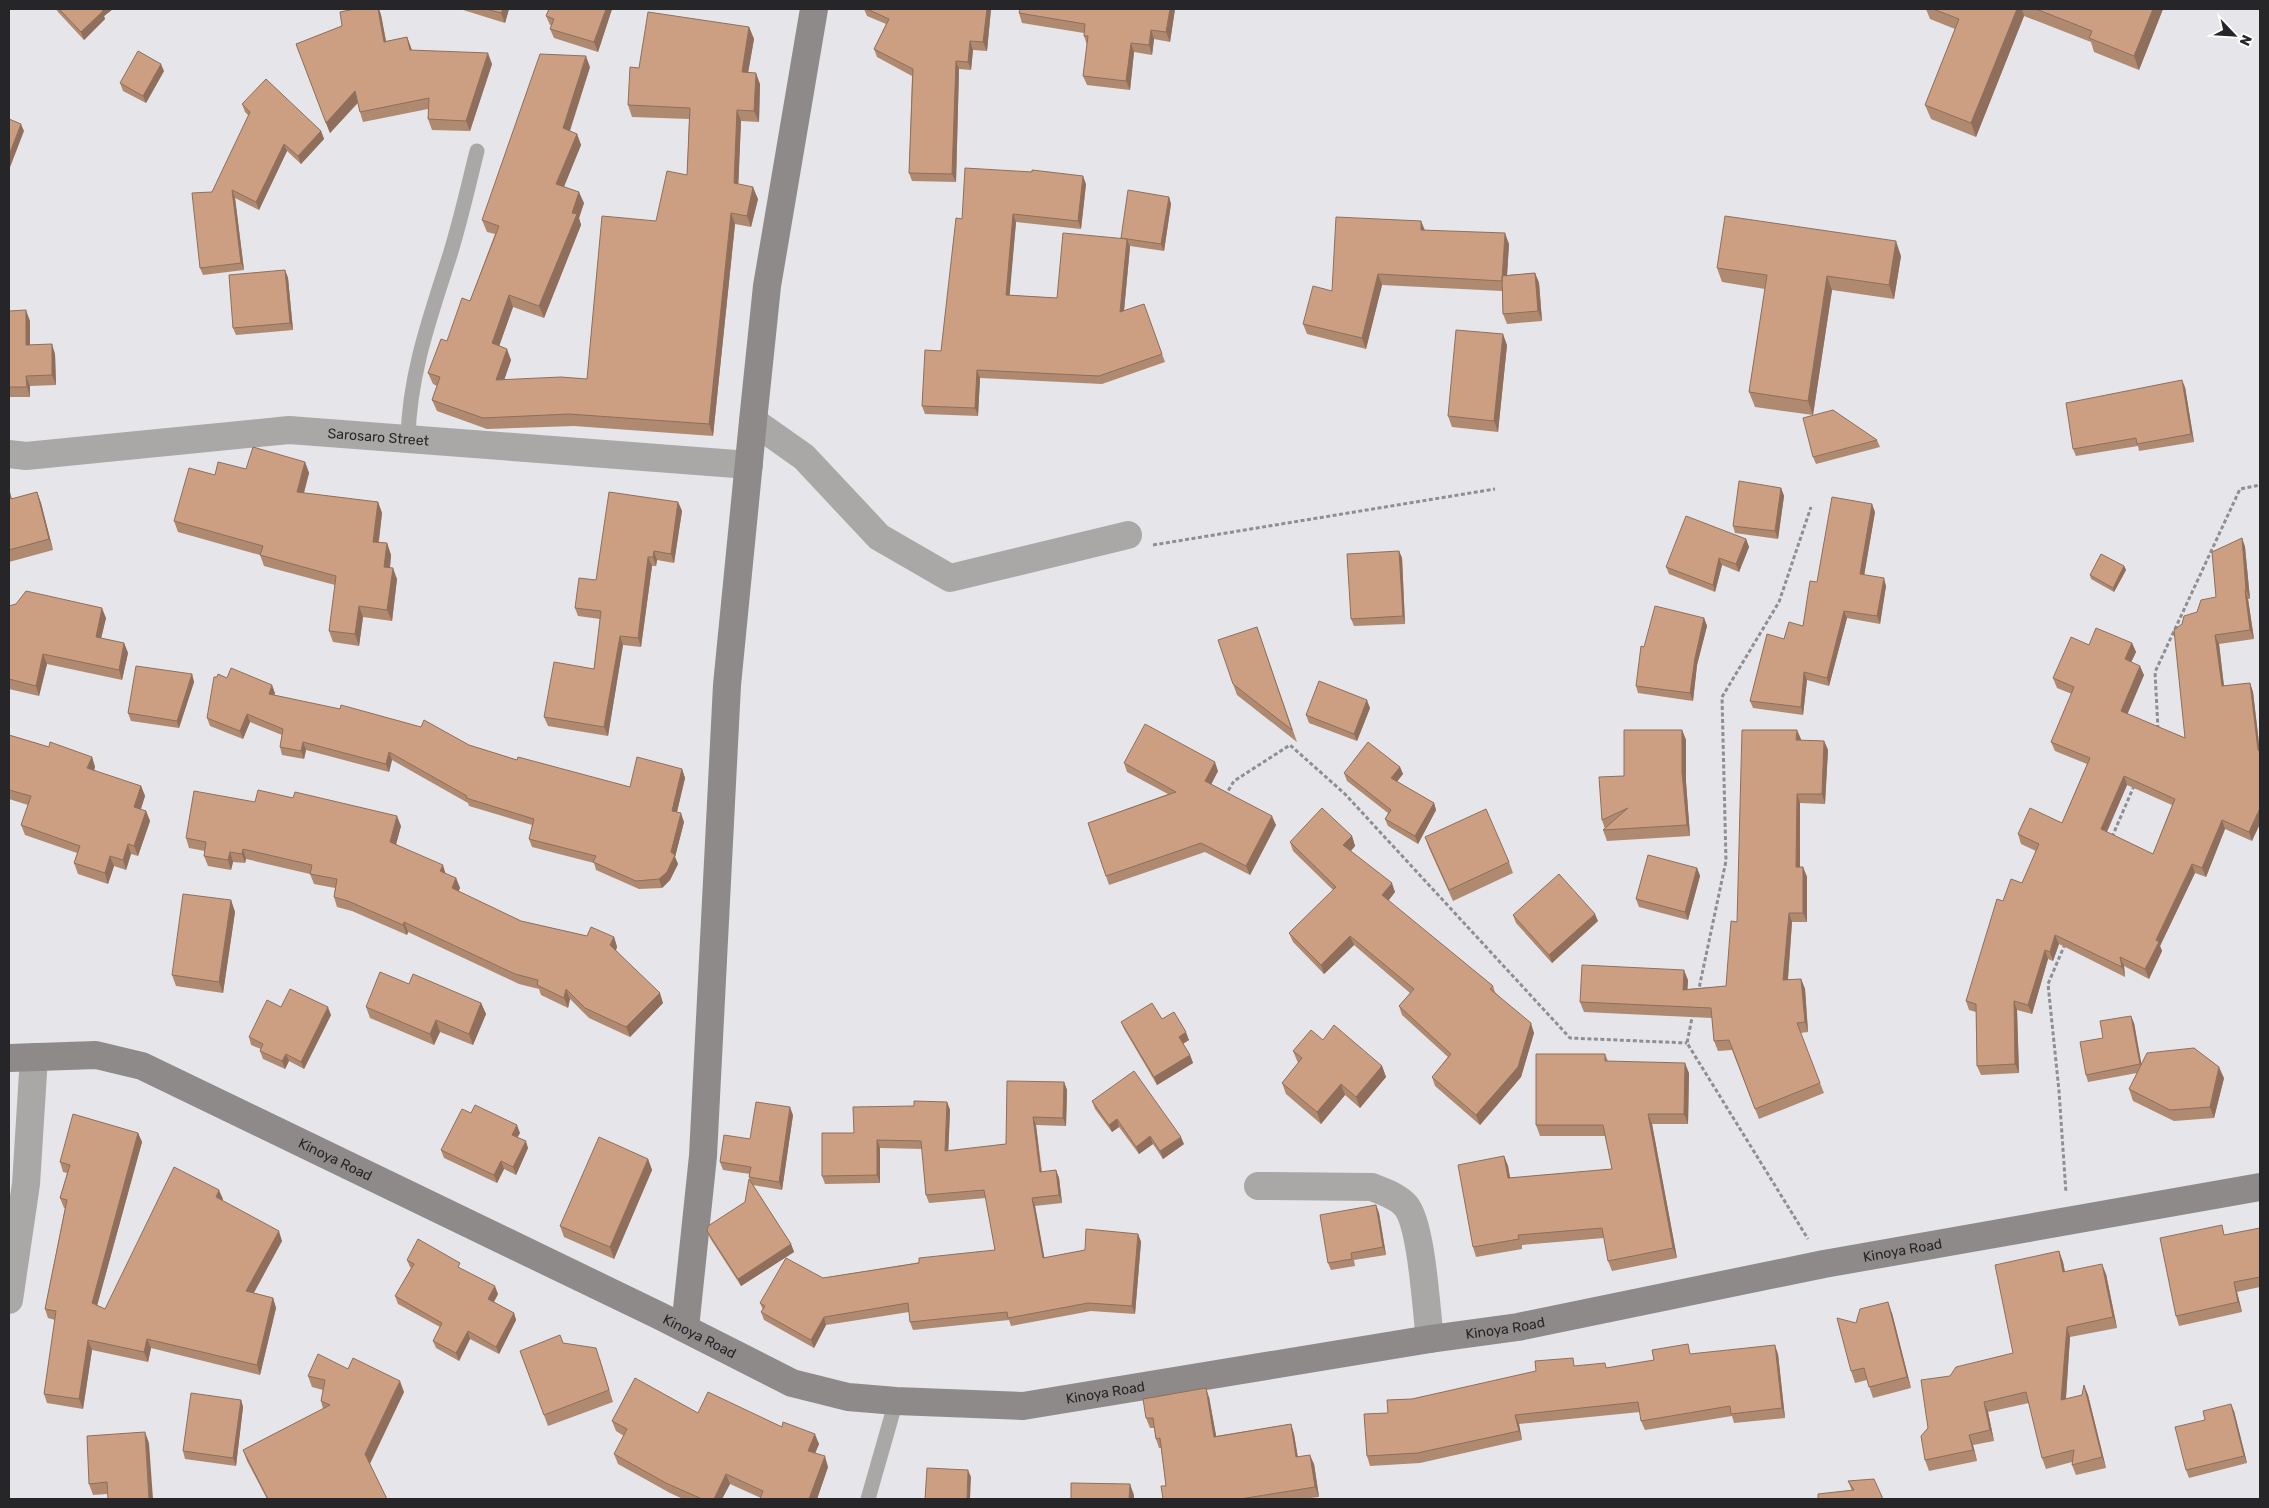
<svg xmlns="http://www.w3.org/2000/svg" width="2269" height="1508" font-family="Rubik,sans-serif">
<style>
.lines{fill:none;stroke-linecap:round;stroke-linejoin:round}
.path{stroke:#8f8f93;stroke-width:3;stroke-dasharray:4 2.5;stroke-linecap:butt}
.lane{stroke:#aaa8a7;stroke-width:15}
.street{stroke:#aaa8a7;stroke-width:28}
.secondary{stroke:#8d8a89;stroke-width:28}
.wall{fill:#af8970;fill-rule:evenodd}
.shaded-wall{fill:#8f6f5b}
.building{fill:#cc9f82;stroke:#8f6f5b;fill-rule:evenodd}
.labels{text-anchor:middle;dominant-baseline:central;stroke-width:4;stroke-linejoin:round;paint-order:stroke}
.street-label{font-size:14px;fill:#262628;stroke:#fff}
</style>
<rect width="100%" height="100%" fill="#e5e5ea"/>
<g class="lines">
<path class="path" d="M 1153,545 L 1495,489
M 2158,729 L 2155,672 L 2240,489 L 2260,485
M 1225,796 L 1234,781 L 1290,745 L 1345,794 L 1570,1038 L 1687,1043
M 2112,837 L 2134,786
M 2065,944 L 2048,984 L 2059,1091 L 2066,1193
M 1698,993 L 1726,861 L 1722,697 L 1779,602 L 1811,507
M 1693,1013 L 1687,1043 L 1808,1239"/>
<path class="lane" d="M 408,439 C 409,376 430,317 449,258 C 460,223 468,187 477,151
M 868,1499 L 896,1401"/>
<g class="street">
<path d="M 753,421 L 804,457 L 879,537 L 950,578 L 1128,535"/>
<path id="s1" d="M 9,454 L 26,456 L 289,430 L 749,465"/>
<path d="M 1258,1186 L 1372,1187 C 1383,1192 1398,1196 1406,1206 C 1422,1226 1426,1309 1430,1339"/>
<path d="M 9,1300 L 26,1184 L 34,1057"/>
</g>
<g class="secondary">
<path id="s2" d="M 9,1058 L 96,1055 L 142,1066 L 660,1316 L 792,1383 L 848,1397 L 896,1401 L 1023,1406 L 1430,1339 L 1518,1327 L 1824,1264 L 2260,1187"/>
<path d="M 685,1328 L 703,1156 L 727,685 L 753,421 L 767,286 L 814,9"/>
</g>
</g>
<path class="wall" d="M 56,9 L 113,9 L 104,16 L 105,19 L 84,40 L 58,12 Z
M 355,9 L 379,9 L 381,15 L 386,41 L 407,37 L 412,50 L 492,64 L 470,131 L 432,130 L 428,119 L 428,109 L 363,122 L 360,112 L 358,103 L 330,133 L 296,44 L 342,26 Z
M 460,9 L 509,9 L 505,23 Z
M 549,9 L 612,9 L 598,52 L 554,38 L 550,29 L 551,25 L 550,25 L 546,16 Z
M 864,9 L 991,9 L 987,51 L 973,50 L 971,70 L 959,69 L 956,182 L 912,181 L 909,173 L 912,76 L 877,57 L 874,49 L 886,24 L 867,16 Z
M 1020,9 L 1175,9 L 1170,42 L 1154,39 L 1152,55 L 1134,52 L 1130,90 L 1087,85 L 1083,76 L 1087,45 L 1084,36 L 1084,33 L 1022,23 L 1019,13 Z
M 1926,9 L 2163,9 L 2139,70 L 2094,52 L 2091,42 L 2024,16 L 1976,137 L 1931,119 L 1925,105 L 1955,29 L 1930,19 Z
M 749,27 L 754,39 L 748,73 L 760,84 L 759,122 L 741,121 L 738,184 L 758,199 L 751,227 L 735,224 L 713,436 L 574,426 L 487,429 L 437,411 L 432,400 L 437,386 L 433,384 L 428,373 L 470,301 L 495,234 L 487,232 L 482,220 L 590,67 L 570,131 L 577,134 L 581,145 L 564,187 L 584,203 L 579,218 L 581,225 L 544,318 L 513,307 L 499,346 L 511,360 L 504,380 L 587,379 L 656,221 L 687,175 L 689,119 L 632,117 L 628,105 L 639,68 Z
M 164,71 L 146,103 L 123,91 L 120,83 Z
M 242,104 L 321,131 L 324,139 L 301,164 L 287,151 L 259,210 L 235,198 L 244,270 L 203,275 L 200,268 L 212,192 L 249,116 L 245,112 Z
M 1086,184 L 1081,229 L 1016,222 L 1009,295 L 1057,298 L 1121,238 L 1169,197 L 1171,204 L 1164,251 L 1130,246 L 1124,311 L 1144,304 L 1165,362 L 1102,384 L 980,378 L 978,416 L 925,414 L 922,406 L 941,351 L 962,219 Z
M 1421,221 L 1425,230 L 1509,244 L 1507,275 L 1535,273 L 1539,283 L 1542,321 L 1507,324 L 1503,314 L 1502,291 L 1382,285 L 1366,349 L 1307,334 L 1303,324 L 1332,291 Z
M 1901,256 L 1894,299 L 1832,290 L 1813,415 L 1755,407 L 1749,392 L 1765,289 L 1722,282 L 1717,268 Z
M 285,270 L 288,278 L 293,330 L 236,335 L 233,328 Z
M 9,311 L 30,321 L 30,345 L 55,354 L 56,385 L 30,386 L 30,397 L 9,397 Z
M 1507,345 L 1498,432 L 1452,427 L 1448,416 Z
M 2185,387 L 2194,442 L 2139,451 L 2138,446 L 2076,456 L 2073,449 Z
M 1877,440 L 1880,447 L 1816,464 L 1813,457 Z
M 305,462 L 309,473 L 304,493 L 378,502 L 382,513 L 379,542 L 387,543 L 391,555 L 390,568 L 397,579 L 392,621 L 363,617 L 359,646 L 333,642 L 329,631 L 335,585 L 264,566 L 260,555 L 178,532 L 174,521 L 215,475 L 246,469 Z
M 9,488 L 12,499 L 37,492 L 41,503 L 53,550 L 9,562 Z
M 1781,488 L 1784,496 L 1778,539 L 1735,533 L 1733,526 Z
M 678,502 L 682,511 L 674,563 L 657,560 L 656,566 L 652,566 L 641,647 L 623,645 L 608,736 L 548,726 L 544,717 L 594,669 L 600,619 L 578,616 L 575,608 L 596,580 Z
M 1875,512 L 1864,575 L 1886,586 L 1880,624 L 1847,618 L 1829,686 L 1807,680 L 1803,715 L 1753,708 L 1750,701 L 1784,639 L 1803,626 L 1817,582 Z
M 2242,538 L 2245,547 L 2250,599 L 2248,599 L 2254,639 L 2219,644 L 2224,686 L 2250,683 L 2253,692 L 2260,752 L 2252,841 L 2225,829 L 2206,877 L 2195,873 L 2160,946 L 2162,951 L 2149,979 L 2124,966 L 2125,977 L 2059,944 L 2053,961 L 2048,959 L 2032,1014 L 2017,1010 L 2019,1073 L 1981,1075 L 1977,1066 L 1976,1012 L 1969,1010 L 1966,1001 L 2003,901 L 2022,883 L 2036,851 L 2021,844 L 2018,834 L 2062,823 L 2087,764 L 2055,751 L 2051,742 L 2072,694 L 2057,688 L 2053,678 L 2089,645 L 2132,643 L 2136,652 L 2131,662 L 2144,675 L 2127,714 L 2185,738 L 2182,624 L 2216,597 ZM 2127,785 L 2172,805 L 2153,854 L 2107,832 Z
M 1746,539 L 1749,547 L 1739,572 L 1722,565 L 1715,592 L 1669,574 L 1666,567 Z
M 1399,551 L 1402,558 L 1405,624 L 1354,626 L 1351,619 Z
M 2124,566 L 2126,570 L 2114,592 L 2091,579 L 2090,575 Z
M 9,606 L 106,618 L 101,638 L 124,643 L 128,653 L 122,680 L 47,664 L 39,696 L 9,689 Z
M 1704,618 L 1707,626 L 1697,665 L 1693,701 L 1638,693 L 1636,686 L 1644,647 Z
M 1257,627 L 1297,742 L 1237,695 L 1233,684 Z
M 192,674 L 194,682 L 179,728 L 131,721 L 128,713 Z
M 227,678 L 275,693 L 274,695 L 469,745 L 517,760 L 630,787 L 682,769 L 685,778 L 677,812 L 684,822 L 675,857 L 678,864 L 670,880 L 662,888 L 639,889 L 596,870 L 594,863 L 532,847 L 529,839 L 532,825 L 469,806 L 468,803 L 392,760 L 389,772 L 306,750 L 304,759 L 282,755 L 280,747 L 282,735 L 250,722 L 243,739 L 210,726 L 207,718 Z
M 1370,708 L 1357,741 L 1309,723 L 1306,715 Z
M 1682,730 L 1686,740 L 1686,782 L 1690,836 L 1607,841 L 1603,830 L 1605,829 L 1602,820 L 1624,776 Z
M 9,735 L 49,747 L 92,757 L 95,767 L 94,771 L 141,786 L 145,796 L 141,809 L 146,811 L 150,821 L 138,856 L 131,854 L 126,870 L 114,866 L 108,884 L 78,874 L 74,863 L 77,853 L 25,835 L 21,825 L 28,805 L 9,799 Z
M 1801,740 L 1824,741 L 1828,750 L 1825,804 L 1800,803 L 1800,867 L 1803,867 L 1807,877 L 1807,922 L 1792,922 L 1788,980 L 1801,979 L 1805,989 L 1808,1032 L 1800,1033 L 1824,1093 L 1759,1119 L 1732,1050 L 1718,1051 L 1714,1041 L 1712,1018 L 1584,1012 L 1580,1002 L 1688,980 L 1687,989 L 1726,986 L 1737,922 Z
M 1124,763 L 1218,771 L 1211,785 L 1276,825 L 1250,875 L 1205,852 L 1109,885 L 1088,823 L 1168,794 L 1127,772 Z
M 1400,767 L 1403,774 L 1397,782 L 1434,803 L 1436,810 L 1418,844 L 1388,826 L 1385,819 L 1388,813 L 1347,781 L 1344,773 Z
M 255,802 L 401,826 L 396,844 L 446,874 L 456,878 L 460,888 L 458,891 L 521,921 L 587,936 L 614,937 L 617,947 L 616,950 L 663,1003 L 630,1037 L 589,1018 L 570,999 L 568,1008 L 541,995 L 539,989 L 519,984 L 408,932 L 407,935 L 352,911 L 337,907 L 334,897 L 335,888 L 314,884 L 310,874 L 246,859 L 245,863 L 233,862 L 231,870 L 208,866 L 204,856 L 205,851 L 189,848 L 186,838 Z
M 1352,836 L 1355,846 L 1351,851 L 1395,892 L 1388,901 L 1493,986 L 1495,992 L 1534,1033 L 1521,1077 L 1480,1125 L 1435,1086 L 1432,1077 L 1448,1057 L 1402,1015 L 1399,1006 L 1410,993 L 1354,945 L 1324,974 L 1293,942 L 1289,933 L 1333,890 L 1293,851 L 1290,842 Z
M 1425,837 L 1509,862 L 1513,873 L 1453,901 L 1429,848 Z
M 1697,868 L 1700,876 L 1688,920 L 1639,907 L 1636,899 Z
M 231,900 L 235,912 L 223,993 L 176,986 L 172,975 Z
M 1513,915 L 1598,921 L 1552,963 L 1516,923 Z
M 409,984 L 481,1003 L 486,1014 L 473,1045 L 440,1032 L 434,1045 L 370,1018 L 366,1007 Z
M 281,1007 L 331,1015 L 304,1069 L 289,1061 L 285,1069 L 263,1059 L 260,1051 L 261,1049 L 251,1045 L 249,1037 Z
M 1162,1019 L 1189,1040 L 1183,1044 L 1190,1055 L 1193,1063 L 1157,1085 L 1124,1029 L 1121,1022 Z
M 2134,1023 L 2141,1064 L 2224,1078 L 2214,1118 L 2174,1121 L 2133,1101 L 2129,1089 L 2137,1073 L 2088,1082 L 2086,1075 L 2103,1038 Z
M 1323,1040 L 1382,1066 L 1386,1077 L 1360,1108 L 1345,1095 L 1321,1124 L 1286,1094 L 1282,1083 L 1298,1063 L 1293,1051 Z
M 1605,1054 L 1608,1061 L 1689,1073 L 1688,1124 L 1652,1124 L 1677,1258 L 1612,1271 L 1608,1261 L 1604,1238 L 1522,1245 L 1522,1249 L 1476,1257 L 1473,1247 L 1504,1156 L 1508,1166 L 1510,1178 L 1612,1169 L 1605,1136 L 1540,1136 L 1536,1125 Z
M 1064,1082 L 1067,1090 L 1066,1126 L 1036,1125 L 1042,1172 L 1056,1170 L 1059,1178 L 1062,1203 L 1035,1206 L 1044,1258 L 1085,1250 L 1138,1234 L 1141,1242 L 1135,1314 L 1091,1311 L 1011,1326 L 1009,1320 L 913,1330 L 910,1322 L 909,1312 L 826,1325 L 814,1348 L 764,1320 L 761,1312 L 763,1310 L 760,1303 L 823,1278 L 995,1250 L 986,1198 L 929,1203 L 926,1195 L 922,1149 L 880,1148 L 880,1183 L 825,1184 L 822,1176 L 854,1133 L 914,1106 L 947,1102 L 950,1110 L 948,1151 L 1006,1144 Z
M 1092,1101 L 1184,1144 L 1163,1159 L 1153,1144 L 1139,1154 L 1119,1127 L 1112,1132 L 1095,1109 Z
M 471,1113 L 520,1133 L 517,1137 L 528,1148 L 516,1175 L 504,1169 L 497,1183 L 444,1158 L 441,1150 Z
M 793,1115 L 782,1190 L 753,1185 L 791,1244 L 794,1252 L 741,1286 L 710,1238 L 707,1231 L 745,1202 L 750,1181 L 749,1177 L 750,1174 L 723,1170 L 720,1162 L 750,1139 Z
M 138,1133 L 142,1142 L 97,1306 L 105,1309 L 223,1199 L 222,1201 L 282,1241 L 254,1293 L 273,1298 L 276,1308 L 260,1375 L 151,1348 L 148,1362 L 92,1350 L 83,1409 L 47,1403 L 44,1394 L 55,1320 L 48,1318 L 45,1309 L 65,1208 L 64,1208 L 60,1198 L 67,1173 L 63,1172 L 60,1162 Z
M 648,1159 L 652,1170 L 614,1259 L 564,1237 L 560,1226 Z
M 1376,1205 L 1379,1213 L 1386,1255 L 1354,1260 L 1355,1266 L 1331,1270 L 1328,1263 Z
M 2260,1228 L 2260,1287 L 2237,1292 L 2242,1312 L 2179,1326 L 2176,1316 L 2226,1235 Z
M 2059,1251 L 2063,1262 L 2065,1272 L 2106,1274 L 2117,1328 L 2070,1337 L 2066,1399 L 2082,1395 L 2084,1385 L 2088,1395 L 2106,1468 L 2076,1475 L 2072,1465 L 2072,1462 L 2046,1469 L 2042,1458 L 2029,1403 L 1988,1412 L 1994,1441 L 1973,1445 L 1977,1461 L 1929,1471 L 1925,1460 L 1928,1428 L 1950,1376 L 2013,1353 Z
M 407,1260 L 462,1269 L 498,1294 L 494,1302 L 514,1313 L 516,1320 L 499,1354 L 470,1339 L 459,1361 L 436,1348 L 433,1341 L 440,1327 L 398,1304 L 395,1296 L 411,1268 L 410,1267 Z
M 1892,1313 L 1911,1388 L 1873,1398 L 1867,1380 L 1855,1383 L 1851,1371 L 1856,1323 Z
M 520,1351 L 600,1359 L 613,1402 L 548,1426 Z
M 1692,1354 L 1778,1354 L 1785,1418 L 1734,1423 L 1732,1416 L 1645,1430 L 1641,1421 L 1640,1412 L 1519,1424 L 1522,1440 L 1420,1463 L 1370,1466 L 1367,1456 L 1388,1413 L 1412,1399 L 1576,1366 L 1607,1368 Z
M 348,1369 L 404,1392 L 370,1464 L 387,1499 L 267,1499 L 247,1461 L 243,1450 L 323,1409 L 321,1401 L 323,1390 L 312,1387 L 308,1376 Z
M 1209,1397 L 1216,1436 L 1291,1424 L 1294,1434 L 1298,1457 L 1314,1464 L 1319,1497 L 1303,1499 L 1163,1499 L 1166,1486 L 1161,1448 L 1159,1448 L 1156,1439 L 1154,1428 L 1150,1428 L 1146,1418 Z
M 241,1400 L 243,1407 L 236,1466 L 185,1459 L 183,1451 Z
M 2234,1411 L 2247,1463 L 2189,1478 L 2186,1470 L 2205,1420 Z
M 698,1413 L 819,1444 L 815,1453 L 828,1467 L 817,1499 L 760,1499 L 761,1498 L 730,1484 L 722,1499 L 683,1499 L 670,1493 L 618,1464 L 614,1454 L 624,1436 L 616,1431 L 612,1421 Z
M 149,1443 L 107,1494 L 93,1495 L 89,1484 Z
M 1848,1481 L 1883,1499 L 1852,1491 Z"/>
<path class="shaded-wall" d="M 101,9 L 113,9 L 104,16 L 105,19 L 84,40 L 81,32 Z
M 378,9 L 379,9 L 381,15 L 388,52 L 384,42 Z
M 503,9 L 509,9 L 505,23 L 501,13 Z
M 606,9 L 612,9 L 598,52 L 594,42 Z
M 987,9 L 991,9 L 987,51 L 983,42 Z
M 1170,9 L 1175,9 L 1170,42 L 1166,32 Z
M 2017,9 L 2022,9 L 2024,16 L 1976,137 L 1971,123 Z
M 2153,9 L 2163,9 L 2139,70 L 2134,56 Z
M 749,27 L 754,39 L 746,84 L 742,72 Z
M 1151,30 L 1154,39 L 1152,55 L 1149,45 Z
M 407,37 L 411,48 L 414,61 L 410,50 Z
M 970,41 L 973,50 L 971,70 L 968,62 Z
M 1131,43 L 1134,52 L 1130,90 L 1126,81 Z
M 488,53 L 492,64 L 470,131 L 466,121 Z
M 586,56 L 590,67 L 567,139 L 563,128 Z
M 956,61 L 959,69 L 956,182 L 952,174 Z
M 161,64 L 164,71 L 146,103 L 143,96 Z
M 756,73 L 760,84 L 759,122 L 754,111 Z
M 355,91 L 359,101 L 330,133 L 326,123 Z
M 737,110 L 741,121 L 738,195 L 734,183 Z
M 21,124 L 24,131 L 9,170 L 9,155 Z
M 321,131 L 324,139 L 301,164 L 298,156 Z
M 577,134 L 581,145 L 560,196 L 556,184 Z
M 284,144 L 287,151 L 259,210 L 256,202 Z
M 1083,176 L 1086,184 L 1081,229 L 1078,221 Z
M 753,187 L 758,199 L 751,227 L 747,216 Z
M 232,190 L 235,198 L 244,270 L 241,263 Z
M 579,192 L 584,203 L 579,218 L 581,225 L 544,318 L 539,306 Z
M 1169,197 L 1171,204 L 1164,251 L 1161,244 Z
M 731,213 L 735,224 L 713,436 L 709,424 Z
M 1013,214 L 1016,222 L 1009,303 L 1006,295 Z
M 1421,221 L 1425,232 L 1421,230 Z
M 1505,233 L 1509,244 L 1506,291 L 1502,281 Z
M 1127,239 L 1130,247 L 1123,321 L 1120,312 Z
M 1896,241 L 1901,256 L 1894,299 L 1889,285 Z
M 285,270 L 288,278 L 293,330 L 290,323 Z
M 1535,273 L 1539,283 L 1542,321 L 1538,311 Z
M 1378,274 L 1382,285 L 1366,349 L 1362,338 Z
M 1827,276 L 1832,290 L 1813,415 L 1808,401 Z
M 509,295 L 513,307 L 496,355 L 492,343 Z
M 26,310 L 30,321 L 30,355 L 26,345 Z
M 1503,334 L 1507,345 L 1498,432 L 1494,421 Z
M 52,344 L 55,354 L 56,385 L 52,375 Z
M 507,349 L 511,360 L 500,392 L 496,380 Z
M 977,370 L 980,378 L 978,416 L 975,408 Z
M 26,376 L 30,386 L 30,397 L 27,387 Z
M 2182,380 L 2185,387 L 2194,442 L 2191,434 Z
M 305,462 L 309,473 L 301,503 L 297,492 Z
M 1781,488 L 1784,496 L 1778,539 L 1775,531 Z
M 37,492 L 41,503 L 53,550 L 49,539 Z
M 378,502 L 382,513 L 377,553 L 373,542 Z
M 678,502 L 682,511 L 674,563 L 671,554 Z
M 1872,504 L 1875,512 L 1863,582 L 1860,574 Z
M 2242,538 L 2245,547 L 2250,599 L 2246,590 Z
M 1746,539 L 1749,547 L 1739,572 L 1736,564 Z
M 387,543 L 391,555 L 389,578 L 384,567 Z
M 654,551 L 657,560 L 656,566 L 653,557 Z
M 1399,551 L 1402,558 L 1405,624 L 1403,616 Z
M 648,557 L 652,566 L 641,647 L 638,638 Z
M 1719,558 L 1722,565 L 1715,592 L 1713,585 Z
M 2124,566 L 2126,570 L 2114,592 L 2113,588 Z
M 393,568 L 397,579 L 392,621 L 387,610 Z
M 1884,578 L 1886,586 L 1880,624 L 1877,616 Z
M 2245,590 L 2248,599 L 2254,639 L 2250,630 Z
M 359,606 L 363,617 L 359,646 L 355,634 Z
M 102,608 L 106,618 L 99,647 L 96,637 Z
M 1844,611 L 1847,618 L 1829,686 L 1827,678 Z
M 1704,618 L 1707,626 L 1697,665 L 1693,701 L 1690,693 L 1695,658 Z
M 2215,635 L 2219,644 L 2225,695 L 2222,686 Z
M 620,636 L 623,645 L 608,736 L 604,727 Z
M 124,643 L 128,653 L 122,680 L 119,670 Z
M 2132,643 L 2136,652 L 2128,669 L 2125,659 Z
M 43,654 L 47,664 L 39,696 L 36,686 Z
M 2140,666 L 2144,675 L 2125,720 L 2121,711 Z
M 1804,672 L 1807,680 L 1803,715 L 1801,707 Z
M 192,674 L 194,682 L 179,728 L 177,721 Z
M 2250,683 L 2253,692 L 2260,752 L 2258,750 Z
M 272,685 L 275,693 L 272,702 L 269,694 Z
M 1367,700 L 1370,708 L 1357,741 L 1354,734 Z
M 247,714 L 250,722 L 243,739 L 240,731 Z
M 1682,730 L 1686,740 L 1686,782 L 1690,836 L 1687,825 L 1682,772 Z
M 1797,730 L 1801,739 L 1800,750 L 1796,740 Z
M 1824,741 L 1828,750 L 1825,804 L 1822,794 Z
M 303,742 L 306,750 L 304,759 L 301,751 Z
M 389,752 L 392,760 L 389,772 L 386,764 Z
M 92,757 L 95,767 L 91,779 L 87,768 Z
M 1215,762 L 1218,771 L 1208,790 L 1205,781 Z
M 1400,767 L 1403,774 L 1393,786 L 1391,778 Z
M 682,769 L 685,778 L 675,820 L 672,811 Z
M 2124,776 L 2127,785 L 2104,838 L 2101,829 Z
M 141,786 L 145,796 L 138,817 L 134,807 Z
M 1797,794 L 1800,803 L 1800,877 L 1796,867 Z
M 1434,803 L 1436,810 L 1418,844 L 1415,836 Z
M 2260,808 L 2260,824 L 2252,841 L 2249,832 Z
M 146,811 L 150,821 L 138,856 L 134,846 Z
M 681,813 L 684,822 L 675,857 L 678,864 L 670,880 L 662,888 L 659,879 L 671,852 Z
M 397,816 L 401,826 L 394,852 L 390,842 Z
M 1272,816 L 1276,825 L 1250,875 L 1246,866 Z
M 2222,820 L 2225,829 L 2206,877 L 2202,868 Z
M 1352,836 L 1355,846 L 1347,855 L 1343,845 Z
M 128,844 L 131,854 L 126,870 L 123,860 Z
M 243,849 L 246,859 L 245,863 L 242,854 Z
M 230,852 L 233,862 L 231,870 L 228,860 Z
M 110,856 L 114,866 L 108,884 L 105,873 Z
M 2192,864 L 2195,873 L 2160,946 L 2162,951 L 2149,979 L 2145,969 L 2156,940 Z
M 443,865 L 446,875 L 440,871 Z
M 1803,867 L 1807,877 L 1807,922 L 1803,913 Z
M 1697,868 L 1700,876 L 1688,920 L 1685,912 Z
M 456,878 L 460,888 L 456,898 L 452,888 Z
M 1392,883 L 1395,892 L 1385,905 L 1382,895 Z
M 231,900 L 235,912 L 223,993 L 219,982 Z
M 1789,913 L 1792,922 L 1787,990 L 1783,980 Z
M 1595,914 L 1598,921 L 1552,963 L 1549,955 Z
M 404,922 L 408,932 L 407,935 L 403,925 Z
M 2055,935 L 2059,944 L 2053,961 L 2050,952 Z
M 1350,936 L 1354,945 L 1324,974 L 1321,965 Z
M 614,937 L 617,947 L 614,955 L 610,945 Z
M 2045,950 L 2048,959 L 2032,1014 L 2028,1005 Z
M 2120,957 L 2124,966 L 2125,977 L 2122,967 Z
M 1684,970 L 1688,980 L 1687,1000 L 1683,990 Z
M 1801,979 L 1805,989 L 1808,1032 L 1805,1022 Z
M 566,989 L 570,999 L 568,1008 L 564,998 Z
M 660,993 L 663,1003 L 630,1037 L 626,1027 Z
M 2014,1001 L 2017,1010 L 2019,1073 L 2015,1064 Z
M 481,1003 L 486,1014 L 473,1045 L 469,1034 Z
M 328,1007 L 331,1015 L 304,1069 L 301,1062 Z
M 2131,1016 L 2134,1023 L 2143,1072 L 2140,1064 Z
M 436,1020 L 440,1032 L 434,1045 L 430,1034 Z
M 1531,1023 L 1534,1033 L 1521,1077 L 1480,1125 L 1476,1115 Z
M 1186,1032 L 1189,1040 L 1182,1044 L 1179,1037 Z
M 286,1054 L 289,1061 L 285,1069 L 282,1061 Z
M 1190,1055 L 1193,1063 L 1157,1085 L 1154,1077 Z
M 1685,1063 L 1689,1073 L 1688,1124 L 1684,1114 Z
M 1382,1066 L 1386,1077 L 1360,1108 L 1356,1097 Z
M 2219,1067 L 2224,1078 L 2214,1118 L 2210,1107 Z
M 1064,1082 L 1067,1090 L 1066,1126 L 1063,1118 Z
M 1341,1084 L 1345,1095 L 1321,1124 L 1317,1112 Z
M 947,1102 L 950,1110 L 948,1160 L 945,1151 Z
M 790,1107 L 793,1115 L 782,1190 L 779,1182 Z
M 1648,1114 L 1652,1124 L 1677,1258 L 1673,1248 Z
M 1033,1117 L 1036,1125 L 1042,1180 L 1040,1172 Z
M 1117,1119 L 1119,1127 L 1112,1132 L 1109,1125 Z
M 517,1125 L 520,1133 L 515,1142 L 512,1135 Z
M 138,1133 L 142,1142 L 95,1313 L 92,1303 Z
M 1150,1136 L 1153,1144 L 1139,1154 L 1136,1147 Z
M 1181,1137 L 1184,1144 L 1163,1159 L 1160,1151 Z
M 877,1140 L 880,1148 L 880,1183 L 877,1175 Z
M 526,1141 L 528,1148 L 516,1175 L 513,1167 Z
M 1504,1156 L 1508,1166 L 1512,1188 L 1508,1178 Z
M 648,1159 L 652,1170 L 614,1259 L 610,1247 Z
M 501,1161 L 504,1169 L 497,1183 L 494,1175 Z
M 1056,1170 L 1059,1178 L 1062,1203 L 1059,1195 Z
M 219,1190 L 223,1199 L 219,1207 L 216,1197 Z
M 1032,1198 L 1035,1206 L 1046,1266 L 1043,1258 Z
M 1376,1205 L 1379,1213 L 1386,1255 L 1383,1247 Z
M 279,1231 L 282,1241 L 249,1301 L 246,1291 Z
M 1138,1234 L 1141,1242 L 1135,1314 L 1132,1306 Z
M 791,1244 L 794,1252 L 741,1286 L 738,1279 Z
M 2059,1251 L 2063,1262 L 2067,1283 L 2063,1272 Z
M 2102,1264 L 2106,1274 L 2117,1328 L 2113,1317 Z
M 2234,1282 L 2237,1292 L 2242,1312 L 2238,1302 Z
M 495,1286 L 498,1294 L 491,1307 L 488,1299 Z
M 273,1298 L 276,1308 L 260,1375 L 257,1365 Z
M 1888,1302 L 1892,1313 L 1911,1388 L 1907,1377 Z
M 514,1313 L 516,1320 L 499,1354 L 496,1347 Z
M 824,1317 L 826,1325 L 814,1348 L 811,1340 Z
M 2067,1327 L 2070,1337 L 2065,1411 L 2061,1400 Z
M 468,1331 L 470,1339 L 459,1361 L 456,1353 Z
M 147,1339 L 151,1348 L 148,1362 L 144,1352 Z
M 88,1340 L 92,1350 L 83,1409 L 79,1399 Z
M 1775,1345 L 1778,1354 L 1785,1418 L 1782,1408 Z
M 400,1381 L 404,1392 L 369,1465 L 365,1454 Z
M 2084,1385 L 2088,1395 L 2106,1468 L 2102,1457 Z
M 1206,1388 L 1209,1397 L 1218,1446 L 1214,1437 Z
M 241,1400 L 243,1407 L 236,1466 L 233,1458 Z
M 1984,1402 L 1988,1412 L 1994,1441 L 1990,1430 Z
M 2231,1404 L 2234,1411 L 2247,1463 L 2244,1456 Z
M 1515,1415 L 1519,1424 L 1522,1440 L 1519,1431 Z
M 1291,1424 L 1294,1434 L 1299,1466 L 1296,1457 Z
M 145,1432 L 149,1443 L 153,1499 L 149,1499 Z
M 815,1434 L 819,1444 L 812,1461 L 808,1451 Z
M 1969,1435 L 1973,1445 L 1977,1461 L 1973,1450 Z
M 1310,1455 L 1314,1464 L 1319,1497 L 1315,1487 Z
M 825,1456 L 828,1467 L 817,1499 L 809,1499 Z
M 968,1470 L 971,1477 L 970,1499 L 967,1499 Z
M 726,1474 L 730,1484 L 722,1499 L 714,1499 Z
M 1130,1484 L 1134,1495 L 1134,1499 L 1129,1499 Z"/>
<path class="building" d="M 59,9 L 101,9 L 103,11 L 81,32 Z
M 355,9 L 378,9 L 384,42 L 407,37 L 410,50 L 488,53 L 466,121 L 428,119 L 429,98 L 360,112 L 355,91 L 326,123 L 296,44 L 342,26 L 340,12 Z
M 486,9 L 503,9 L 501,13 Z
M 549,9 L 606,9 L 594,42 L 550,29 L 554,19 L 546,16 Z
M 867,9 L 987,9 L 983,42 L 970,41 L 968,62 L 956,61 L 952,174 L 909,173 L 913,69 L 874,49 L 889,19 Z
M 1020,9 L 1170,9 L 1166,32 L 1151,30 L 1149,45 L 1131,43 L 1126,81 L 1083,76 L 1088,36 L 1084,36 L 1085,24 L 1019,13 Z
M 1933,9 L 2017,9 L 1971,123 L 1925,105 L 1959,19 Z
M 2036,9 L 2153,9 L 2134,56 L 2089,38 L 2092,31 Z
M 648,12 L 749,27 L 742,72 L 756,73 L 754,111 L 737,110 L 734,183 L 753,187 L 747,216 L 731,213 L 709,424 L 569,414 L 483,418 L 432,400 L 440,377 L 428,373 L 441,339 L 447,341 L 462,298 L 470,301 L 499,226 L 482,220 L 540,54 L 586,56 L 563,128 L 577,134 L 556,184 L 579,192 L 572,213 L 577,214 L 539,306 L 509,295 L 492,343 L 507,349 L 496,380 L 561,377 L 587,379 L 602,216 L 656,221 L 667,171 L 687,175 L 690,108 L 628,105 L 630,67 L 639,68 Z
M 138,51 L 161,64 L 143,96 L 120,83 Z
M 266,79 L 321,131 L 298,156 L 284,144 L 256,202 L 232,190 L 241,263 L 200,268 L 192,193 L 212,192 L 250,112 L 242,104 Z
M 9,119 L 21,124 L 9,155 Z
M 965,168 L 1032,172 L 1032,170 L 1083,176 L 1078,221 L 1013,214 L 1006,295 L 1057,298 L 1063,233 L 1127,239 L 1120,312 L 1144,304 L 1162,354 L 1099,376 L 977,370 L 975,408 L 922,406 L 925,350 L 941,351 L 956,218 L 962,219 Z
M 1128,190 L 1169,197 L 1161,244 L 1121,238 Z
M 1725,216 L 1896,241 L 1889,285 L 1827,276 L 1808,401 L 1749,392 L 1767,275 L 1717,268 Z
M 1336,217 L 1421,221 L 1421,230 L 1505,233 L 1502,281 L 1378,274 L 1362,338 L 1303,324 L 1313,286 L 1332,291 Z
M 285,270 L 290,323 L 233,328 L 229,275 Z
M 1535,273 L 1538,311 L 1503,314 L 1502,276 Z
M 26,310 L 26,345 L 52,344 L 52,375 L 26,376 L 27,387 L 9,387 L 9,311 Z
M 1456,330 L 1503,334 L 1494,421 L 1448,416 Z
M 2182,380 L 2191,434 L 2137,444 L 2136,438 L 2073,449 L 2066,403 Z
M 1833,410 L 1877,440 L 1813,457 L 1803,418 Z
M 253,447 L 305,462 L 297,492 L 378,502 L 373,542 L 387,543 L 384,567 L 393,568 L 387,610 L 359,606 L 355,634 L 329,631 L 336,576 L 260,555 L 263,546 L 174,521 L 189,468 L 215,475 L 218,462 L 246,469 Z
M 1739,481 L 1781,488 L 1775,531 L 1733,526 Z
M 9,491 L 11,499 L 37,492 L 49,539 L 9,550 Z
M 609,492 L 678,502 L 671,554 L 654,551 L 653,557 L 648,557 L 638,638 L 620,636 L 604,727 L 544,717 L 554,662 L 594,669 L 601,611 L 575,608 L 579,578 L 596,580 Z
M 1832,497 L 1872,504 L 1860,574 L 1884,578 L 1877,616 L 1844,611 L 1827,678 L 1804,672 L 1801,707 L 1750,701 L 1767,634 L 1784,639 L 1789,622 L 1803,626 L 1810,581 L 1817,582 Z
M 1686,516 L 1746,539 L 1736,564 L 1719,558 L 1713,585 L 1666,567 Z
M 2242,538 L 2246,590 L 2245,590 L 2250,630 L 2215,635 L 2222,686 L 2250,683 L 2258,750 L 2260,752 L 2260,808 L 2249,832 L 2222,820 L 2202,868 L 2192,864 L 2156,940 L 2159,942 L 2145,969 L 2120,957 L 2122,967 L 2055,935 L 2050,952 L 2045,950 L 2028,1005 L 2014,1001 L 2015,1064 L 1977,1066 L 1976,1004 L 1966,1001 L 1997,899 L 2003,901 L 2011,879 L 2022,883 L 2039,844 L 2018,834 L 2030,808 L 2062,823 L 2090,758 L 2051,742 L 2074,687 L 2053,678 L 2071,637 L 2089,645 L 2096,628 L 2132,643 L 2125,659 L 2140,666 L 2121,711 L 2185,738 L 2174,630 L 2182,624 L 2184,616 L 2197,612 L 2201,600 L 2216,597 L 2212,552 ZM 2124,776 L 2175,799 L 2153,854 L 2101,829 Z
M 1399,551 L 1403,616 L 1351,619 L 1347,554 Z
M 2101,554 L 2124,566 L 2113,588 L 2090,575 Z
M 26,591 L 102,608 L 96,637 L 124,643 L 119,670 L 43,654 L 36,686 L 9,679 L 9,606 L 16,604 Z
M 1655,606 L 1704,618 L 1695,658 L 1690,693 L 1636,686 L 1641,646 L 1644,647 Z
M 1257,627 L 1292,730 L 1233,684 L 1218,640 Z
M 136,666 L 192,674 L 177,721 L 128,713 Z
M 231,668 L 272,685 L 269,694 L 340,709 L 341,705 L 421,727 L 424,720 L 469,745 L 517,760 L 518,757 L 630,787 L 637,757 L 682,769 L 672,811 L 681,813 L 671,852 L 675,855 L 667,872 L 659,879 L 636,881 L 593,862 L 596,856 L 529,839 L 534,819 L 466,798 L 467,796 L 389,752 L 386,764 L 303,742 L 301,751 L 280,747 L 283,729 L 247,714 L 240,731 L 207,718 L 214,677 L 217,677 L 218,674 L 227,678 Z
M 1319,681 L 1367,700 L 1354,734 L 1306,715 Z
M 1145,724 L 1215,762 L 1205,781 L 1272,816 L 1246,866 L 1201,843 L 1106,876 L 1088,823 L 1176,792 L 1124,763 Z
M 1624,730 L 1682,730 L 1682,772 L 1687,825 L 1603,830 L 1628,808 L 1602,820 L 1599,777 L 1624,776 Z
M 1742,730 L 1797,730 L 1796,740 L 1824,741 L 1822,794 L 1797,794 L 1796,867 L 1803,867 L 1803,913 L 1789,913 L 1783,980 L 1801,979 L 1805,1022 L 1797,1023 L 1820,1083 L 1755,1109 L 1729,1040 L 1714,1041 L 1711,1008 L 1580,1002 L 1582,965 L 1684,970 L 1683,990 L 1726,986 L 1731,921 L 1737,922 Z
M 9,735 L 49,747 L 50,742 L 92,757 L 87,768 L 141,786 L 134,807 L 146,811 L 134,846 L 128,844 L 123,860 L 110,856 L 105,873 L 74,863 L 80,846 L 21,825 L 31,796 L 9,790 Z
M 1368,742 L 1400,767 L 1391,778 L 1434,803 L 1415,836 L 1385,819 L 1391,810 L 1344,773 Z
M 258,790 L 293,798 L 295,792 L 397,816 L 390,842 L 443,865 L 440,871 L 456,878 L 452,888 L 521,921 L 587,936 L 591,927 L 614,937 L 610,945 L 660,993 L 626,1027 L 585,1008 L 566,989 L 564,998 L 537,985 L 538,980 L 515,974 L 404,922 L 403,925 L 348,901 L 334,897 L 337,879 L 310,874 L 312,865 L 243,849 L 242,854 L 230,852 L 228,860 L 204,856 L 206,842 L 186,838 L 194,791 L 255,802 Z
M 1322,808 L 1352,836 L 1343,845 L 1392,883 L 1382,895 L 1493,986 L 1490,989 L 1531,1023 L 1518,1067 L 1476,1115 L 1432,1077 L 1451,1054 L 1399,1006 L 1414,989 L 1350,936 L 1321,965 L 1289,933 L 1336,887 L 1290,842 Z
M 1486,809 L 1509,862 L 1449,890 L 1425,837 Z
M 1648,855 L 1697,868 L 1685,912 L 1636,899 Z
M 1559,874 L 1595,914 L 1549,955 L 1513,915 Z
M 183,894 L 231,900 L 219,982 L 172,975 Z
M 380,972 L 409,984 L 413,974 L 481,1003 L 469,1034 L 436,1020 L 430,1034 L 366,1007 Z
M 290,989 L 328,1007 L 301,1062 L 286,1054 L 282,1061 L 260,1051 L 263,1044 L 249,1037 L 267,1000 L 281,1007 Z
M 1152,1003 L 1162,1019 L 1174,1012 L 1186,1032 L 1179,1037 L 1190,1055 L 1154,1077 L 1121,1022 Z
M 2131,1016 L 2140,1064 L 2086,1075 L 2080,1042 L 2103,1038 L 2100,1021 Z
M 1334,1025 L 1382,1066 L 1356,1097 L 1341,1084 L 1317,1112 L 1282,1083 L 1302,1058 L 1293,1051 L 1311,1030 L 1323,1040 Z
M 2194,1048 L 2219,1067 L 2210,1107 L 2170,1110 L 2129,1089 L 2147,1053 Z
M 1536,1054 L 1605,1054 L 1605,1061 L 1685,1063 L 1684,1114 L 1648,1114 L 1673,1248 L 1608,1261 L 1602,1228 L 1518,1235 L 1519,1239 L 1473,1247 L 1458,1165 L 1504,1156 L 1508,1178 L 1612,1169 L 1603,1125 L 1536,1125 Z
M 1134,1071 L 1181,1137 L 1160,1151 L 1150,1136 L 1136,1147 L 1117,1119 L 1109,1125 L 1092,1101 Z
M 1007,1081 L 1064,1082 L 1063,1118 L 1033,1117 L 1040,1172 L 1056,1170 L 1059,1195 L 1032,1198 L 1043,1258 L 1085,1250 L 1086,1229 L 1138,1234 L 1132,1306 L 1088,1303 L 1008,1318 L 1007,1312 L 910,1322 L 908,1303 L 824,1317 L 811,1340 L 761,1312 L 765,1306 L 760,1303 L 786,1258 L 823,1278 L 919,1263 L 919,1258 L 995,1250 L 984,1190 L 926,1195 L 921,1141 L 877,1140 L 877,1175 L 822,1176 L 822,1133 L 854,1133 L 853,1107 L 914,1106 L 914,1101 L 947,1102 L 945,1151 L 1006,1144 Z
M 756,1102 L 790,1107 L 779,1182 L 749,1177 L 751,1167 L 720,1162 L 724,1135 L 750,1139 Z
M 475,1105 L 517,1125 L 512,1135 L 526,1141 L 513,1167 L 501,1161 L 494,1175 L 441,1150 L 462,1109 L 471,1113 Z
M 73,1114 L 138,1133 L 92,1303 L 105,1309 L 174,1167 L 219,1190 L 216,1197 L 279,1231 L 246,1291 L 273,1298 L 257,1365 L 147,1339 L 144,1352 L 88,1340 L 79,1399 L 44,1394 L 56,1311 L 45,1309 L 67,1200 L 60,1198 L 70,1165 L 60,1162 Z
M 599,1137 L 648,1159 L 610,1247 L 560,1226 Z
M 749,1179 L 791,1244 L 738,1279 L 707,1231 L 708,1226 L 745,1202 Z
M 1376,1205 L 1383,1247 L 1351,1253 L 1352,1259 L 1328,1263 L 1320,1215 Z
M 2222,1225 L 2224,1235 L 2260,1228 L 2260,1277 L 2234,1282 L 2238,1302 L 2176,1316 L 2160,1238 Z
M 418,1239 L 460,1263 L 458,1267 L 495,1286 L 488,1299 L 514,1313 L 496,1347 L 468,1331 L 456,1353 L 433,1341 L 442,1323 L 395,1296 L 414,1264 L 407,1260 Z
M 2059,1251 L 2063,1272 L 2102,1264 L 2113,1317 L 2067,1327 L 2061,1400 L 2082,1395 L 2084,1385 L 2102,1457 L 2072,1465 L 2074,1450 L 2042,1458 L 2026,1392 L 1984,1402 L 1990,1430 L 1969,1435 L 1973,1450 L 1925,1460 L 1921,1436 L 1928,1428 L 1921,1380 L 1950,1376 L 1956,1367 L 2013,1353 L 1995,1265 Z
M 1888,1302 L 1907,1377 L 1869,1387 L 1864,1368 L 1851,1371 L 1837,1318 L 1856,1323 L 1860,1309 Z
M 560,1335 L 563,1343 L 596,1348 L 609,1390 L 544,1415 L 520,1351 Z
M 1688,1344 L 1690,1354 L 1775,1345 L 1782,1408 L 1731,1414 L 1730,1406 L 1641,1421 L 1638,1402 L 1515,1415 L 1519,1431 L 1417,1453 L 1367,1456 L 1364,1414 L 1388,1413 L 1387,1400 L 1412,1399 L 1536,1371 L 1535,1361 L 1573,1358 L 1574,1366 L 1605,1363 L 1606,1368 L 1654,1360 L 1652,1350 Z
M 318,1354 L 348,1369 L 353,1358 L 400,1381 L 365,1454 L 387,1499 L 268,1499 L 243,1450 L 330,1405 L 321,1401 L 325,1380 L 308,1376 Z
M 635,1378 L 698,1413 L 708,1392 L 782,1427 L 783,1422 L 815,1434 L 808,1451 L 825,1456 L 809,1499 L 760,1499 L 763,1491 L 726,1474 L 714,1499 L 702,1499 L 666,1483 L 614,1454 L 627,1429 L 612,1421 Z
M 1206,1388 L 1214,1437 L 1291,1424 L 1296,1457 L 1310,1455 L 1315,1487 L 1240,1499 L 1163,1499 L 1161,1486 L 1166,1486 L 1160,1438 L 1156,1439 L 1153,1418 L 1146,1418 L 1143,1399 Z
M 191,1393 L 241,1400 L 233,1458 L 183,1451 Z
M 2231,1404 L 2244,1456 L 2186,1470 L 2175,1427 L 2205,1420 L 2203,1411 Z
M 145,1432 L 149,1499 L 108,1499 L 107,1482 L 89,1484 L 87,1436 Z
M 927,1468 L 968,1470 L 967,1499 L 925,1499 Z
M 1874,1479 L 1883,1499 L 1818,1499 L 1818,1494 L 1854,1490 L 1848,1481 Z
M 1071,1483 L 1130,1484 L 1129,1499 L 1071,1499 Z"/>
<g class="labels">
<g class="street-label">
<text stroke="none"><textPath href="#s1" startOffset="371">Sarosaro Street</textPath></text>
<text stroke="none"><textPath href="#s2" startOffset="349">Kinoya Road</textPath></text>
<text stroke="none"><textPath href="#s2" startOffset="1984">Kinoya Road</textPath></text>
<text stroke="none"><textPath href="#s2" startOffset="1579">Kinoya Road</textPath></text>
<text stroke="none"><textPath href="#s2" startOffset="754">Kinoya Road</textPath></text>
<text stroke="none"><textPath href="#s2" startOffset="1174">Kinoya Road</textPath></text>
</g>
</g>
<rect width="2269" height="1508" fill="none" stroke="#262628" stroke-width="20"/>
<g transform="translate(2234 35) rotate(115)" stroke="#ffffff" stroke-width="4" paint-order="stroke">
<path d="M0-4L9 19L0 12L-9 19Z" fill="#262628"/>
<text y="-8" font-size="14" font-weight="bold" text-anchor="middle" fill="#262628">N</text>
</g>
</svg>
